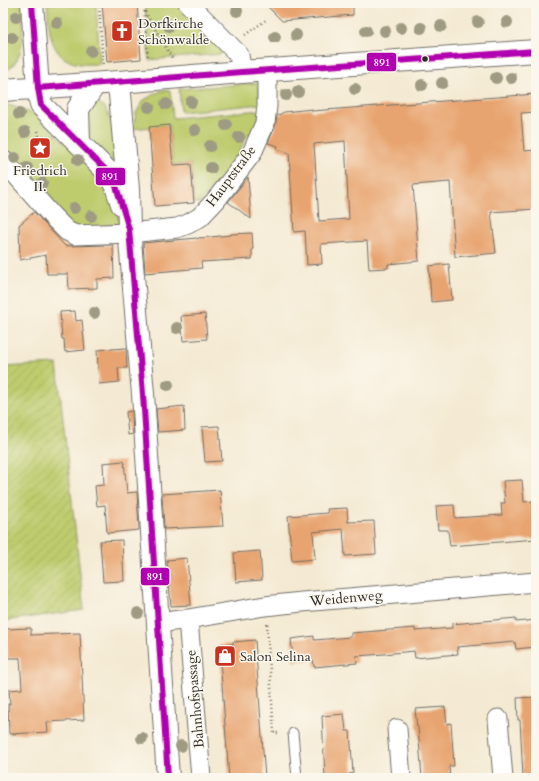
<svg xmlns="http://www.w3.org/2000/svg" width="539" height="781" font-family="Cardo,serif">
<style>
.grass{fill:#becc6e;stroke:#747c4c}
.garden{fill:url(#garden-furrows);stroke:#747c4c}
.building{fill:#e8a470;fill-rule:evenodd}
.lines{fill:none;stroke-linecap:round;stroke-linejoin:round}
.service-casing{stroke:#716e66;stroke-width:11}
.minor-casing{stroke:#716e66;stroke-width:21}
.secondary-casing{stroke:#716e66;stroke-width:24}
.path{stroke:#716e66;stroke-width:2.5;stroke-dasharray:1 3;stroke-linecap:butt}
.service{stroke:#fff;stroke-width:9}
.minor{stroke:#fff;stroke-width:19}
.secondary{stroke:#fff;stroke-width:22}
.bus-1-casing{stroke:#fbf7ec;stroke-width:9}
.bus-1{stroke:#b000b0;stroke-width:6}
.tree{fill:#9e9b82}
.bus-dot{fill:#2b2b2b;stroke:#fbf7ec;stroke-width:1.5}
.labels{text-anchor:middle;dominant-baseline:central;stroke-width:3;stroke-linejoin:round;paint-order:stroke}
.poi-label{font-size:14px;fill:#2b2b2b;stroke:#fbf7ec;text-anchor:start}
.street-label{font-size:14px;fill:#2b2b2b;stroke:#fbf7ec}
.line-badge{stroke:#fbf7ec;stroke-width:1.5}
.badge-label{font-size:11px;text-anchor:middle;font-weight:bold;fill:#fff}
</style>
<defs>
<pattern id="garden-furrows" width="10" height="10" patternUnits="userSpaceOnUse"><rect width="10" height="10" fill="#becc6e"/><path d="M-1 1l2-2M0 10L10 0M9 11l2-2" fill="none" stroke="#a3af5f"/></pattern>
</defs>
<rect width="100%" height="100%" fill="#fbf7ec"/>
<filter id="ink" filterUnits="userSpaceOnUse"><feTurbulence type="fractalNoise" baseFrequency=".025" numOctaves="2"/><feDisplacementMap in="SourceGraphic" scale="8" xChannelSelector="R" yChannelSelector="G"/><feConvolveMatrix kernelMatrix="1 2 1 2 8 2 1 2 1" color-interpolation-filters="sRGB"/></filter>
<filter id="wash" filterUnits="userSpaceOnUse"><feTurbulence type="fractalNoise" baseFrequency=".012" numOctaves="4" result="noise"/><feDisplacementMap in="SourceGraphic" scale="16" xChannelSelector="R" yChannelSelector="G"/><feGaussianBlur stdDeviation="0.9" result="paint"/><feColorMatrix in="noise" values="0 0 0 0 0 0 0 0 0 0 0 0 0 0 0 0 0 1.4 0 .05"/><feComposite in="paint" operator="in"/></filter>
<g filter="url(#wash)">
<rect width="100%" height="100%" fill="#f4ead3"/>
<path class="grass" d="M 3,3 L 22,3 C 23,27 28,60 3,73 Z
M 47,3 L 96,3 L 100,64 C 92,64 83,65 75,63 C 48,56 49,26 47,3 Z
M 145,3 L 180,3 L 222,48 L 222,54 L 149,60 Z
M 258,83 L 262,104 L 181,112 L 179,89 Z
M 170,90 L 173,118 L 262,110 L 256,133 L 248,134 L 238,154 L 241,158 L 222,184 L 214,185 L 205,197 L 200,203 L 194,203 L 191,164 L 173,165 L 169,125 L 133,129 L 136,113 L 144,100 L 160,91 Z
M 96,102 L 104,106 L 112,122 L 116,160 L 114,163 L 89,138 L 89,111 Z
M 3,104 L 12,106 L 38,116 L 113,191 L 120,224 L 74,230 L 51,208 L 50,199 L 42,189 L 36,193 L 3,156 Z"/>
<path class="garden" d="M 57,364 L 84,610 L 3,621 L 3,367 Z"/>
<g id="blocks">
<path class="building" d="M 102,3 L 137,3 L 141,59 L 107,62 Z
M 264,3 L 353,3 L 353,15 L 282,21 Z
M 536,94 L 536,112 L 521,113 L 524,151 L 536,150 L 536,209 L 491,212 L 496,253 L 455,257 L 450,182 L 413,185 L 419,261 L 388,264 L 388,268 L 369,269 L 367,241 L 321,244 L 322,264 L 307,265 L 305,231 L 294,232 L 289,153 L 277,149 L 278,146 L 268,143 L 275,127 L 277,116 L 284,112 L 312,109 L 312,111 ZM 345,141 L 349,219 L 319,221 L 314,144 Z
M 169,125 L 173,165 L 191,164 L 194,203 L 155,206 L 149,127 Z
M 248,177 L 251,219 L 228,202 Z
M 34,212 L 65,246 L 113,245 L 114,278 L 97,279 L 97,288 L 69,289 L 68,274 L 47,274 L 46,255 L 20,260 L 19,225 Z
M 252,233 L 253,249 L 252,249 L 252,259 L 201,262 L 202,268 L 145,273 L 143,243 L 197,238 L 198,239 L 200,237 L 200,238 L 231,235 L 231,234 Z
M 449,264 L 452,300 L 431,302 L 429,266 Z
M 75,311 L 76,321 L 82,320 L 85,350 L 65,352 L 64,339 L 62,339 L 60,312 Z
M 205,314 L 207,339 L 183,341 L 181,316 Z
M 126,348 L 127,368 L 118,368 L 119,382 L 99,384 L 97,350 Z
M 184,406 L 185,430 L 158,432 L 156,409 Z
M 132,411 L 133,434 L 128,435 L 126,412 Z
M 219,426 L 222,461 L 205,462 L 202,427 Z
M 124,461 L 127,493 L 137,492 L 139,530 L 107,533 L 105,505 L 97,506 L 95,486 L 104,485 L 103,463 Z
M 522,480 L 524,502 L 534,501 L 536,539 L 450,546 L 448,530 L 438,530 L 436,506 L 454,505 L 455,518 L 502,515 L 501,503 L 505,503 L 503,481 Z
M 220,490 L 223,526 L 164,529 L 162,494 Z
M 347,508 L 348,522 L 374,521 L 376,554 L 345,556 L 343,529 L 313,532 L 315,559 L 292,561 L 288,516 L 328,513 L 327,509 Z
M 122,540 L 124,581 L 103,582 L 100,541 Z
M 260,551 L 262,580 L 236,582 L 234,553 Z
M 187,558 L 191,605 L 171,606 L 167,560 Z
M 516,618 L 516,622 L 536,620 L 536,647 L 516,649 L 515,642 L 457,647 L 458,654 L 415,658 L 414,651 L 384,654 L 356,656 L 357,663 L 314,667 L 313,660 L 293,662 L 291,639 L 314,636 L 314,640 L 351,637 L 351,633 L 415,628 L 415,631 L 452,628 L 452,624 Z
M 31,628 L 31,635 L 80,633 L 84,720 L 47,722 L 48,732 L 9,734 L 8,704 L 10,704 L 9,690 L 22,689 L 20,658 L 8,658 L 6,629 Z
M 255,640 L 265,778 L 229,778 L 219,645 L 233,644 L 233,642 Z
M 536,697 L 536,777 L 523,777 L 520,720 L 518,720 L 517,698 Z
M 445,707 L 447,724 L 451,723 L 454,766 L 449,766 L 450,778 L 422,778 L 418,727 L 417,727 L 415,709 Z
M 344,714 L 346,731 L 350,731 L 353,773 L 349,774 L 349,778 L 325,778 L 322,716 Z"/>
</g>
</g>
<g filter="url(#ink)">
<use href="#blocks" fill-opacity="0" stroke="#716e66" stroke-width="1"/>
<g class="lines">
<g class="service-casing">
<path id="service" d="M 293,733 L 297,778"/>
</g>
<g class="minor-casing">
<path id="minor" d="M 188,3 L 239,55 L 242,72
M 3,160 L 53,217 L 67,231 L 75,235 L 129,233 L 177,228 L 188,224 L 200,217 L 216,200 L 252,153 L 265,123 L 267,106 L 267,70
M 188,619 L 201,778
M 158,623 L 188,619 L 265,606 L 302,602 L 536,582
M 498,719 L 503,778
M 397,729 L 401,778"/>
</g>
<g class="secondary-casing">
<path id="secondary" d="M 32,3 L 38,88 L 41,105 L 108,172 L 116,186 L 122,204
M 119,82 L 128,189 L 129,229 L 143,394 L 168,778
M 3,90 L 119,82 L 242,72 L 536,51
M 79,143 L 78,109 L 95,84"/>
</g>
<path class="path" d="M 99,3 L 103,64
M 144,3 L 148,58
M 145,12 L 172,58
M 245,35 L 266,20
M 38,131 L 40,141
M 267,624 L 274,733 L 278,733"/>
<use href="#service" class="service"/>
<use href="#minor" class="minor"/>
<use href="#secondary" class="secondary"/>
<g class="bus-1-casing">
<path id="bus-1" d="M 32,3 L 38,88 L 41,105 L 108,172 L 116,186 L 129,229 L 143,394 L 168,778
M 38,88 L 242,72 L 536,51"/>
</g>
<use href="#bus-1" class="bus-1"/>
</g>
<g class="tree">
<circle cx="237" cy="11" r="6"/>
<circle cx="16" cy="17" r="6"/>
<circle cx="478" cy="22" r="6"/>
<circle cx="507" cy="22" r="6"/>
<circle cx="57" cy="23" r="6"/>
<circle cx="169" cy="26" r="6"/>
<circle cx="441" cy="26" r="6"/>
<circle cx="401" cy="28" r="6"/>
<circle cx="421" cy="28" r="6"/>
<circle cx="366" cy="31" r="6"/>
<circle cx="385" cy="31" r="6"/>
<circle cx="296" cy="35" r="6"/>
<circle cx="275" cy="37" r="6"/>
<circle cx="12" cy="38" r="6"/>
<circle cx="91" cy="51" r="6"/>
<circle cx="496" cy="78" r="6"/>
<circle cx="511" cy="78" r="6"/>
<circle cx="442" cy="83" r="6"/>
<circle cx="422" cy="85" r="6"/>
<circle cx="355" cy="89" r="6"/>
<circle cx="298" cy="92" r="6"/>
<circle cx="286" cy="95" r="6"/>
<circle cx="191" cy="102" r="6"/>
<circle cx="166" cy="104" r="6"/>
<circle cx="149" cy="107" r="6"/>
<circle cx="19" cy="114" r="6"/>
<circle cx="226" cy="125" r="6"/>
<circle cx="195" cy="130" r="6"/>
<circle cx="25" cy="132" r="6"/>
<circle cx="239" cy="137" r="6"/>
<circle cx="210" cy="146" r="6"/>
<circle cx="15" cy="158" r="6"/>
<circle cx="78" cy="160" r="6"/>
<circle cx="27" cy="168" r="6"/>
<circle cx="211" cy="168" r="6"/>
<circle cx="42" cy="183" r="6"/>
<circle cx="74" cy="208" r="6"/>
<circle cx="91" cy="216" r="6"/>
<circle cx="94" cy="313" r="6"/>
<circle cx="177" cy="328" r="6"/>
<circle cx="168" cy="385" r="6"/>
<circle cx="138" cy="613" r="6"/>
<circle cx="142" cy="738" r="6"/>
<circle cx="181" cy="746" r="6"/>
</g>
</g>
<defs>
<g id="church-square" transform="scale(1.15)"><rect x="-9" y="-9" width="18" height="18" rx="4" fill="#c8321e" stroke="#fbf7ec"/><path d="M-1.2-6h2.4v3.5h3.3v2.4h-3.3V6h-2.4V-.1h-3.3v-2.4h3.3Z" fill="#fff"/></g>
<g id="sight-square" transform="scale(1.15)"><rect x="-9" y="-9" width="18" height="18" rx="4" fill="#c8321e" stroke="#fbf7ec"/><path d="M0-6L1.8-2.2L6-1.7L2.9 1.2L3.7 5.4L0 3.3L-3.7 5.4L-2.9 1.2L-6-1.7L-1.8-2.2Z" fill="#fff"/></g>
<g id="shop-square" transform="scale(1.15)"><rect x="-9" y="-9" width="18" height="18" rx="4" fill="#c8321e" stroke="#fbf7ec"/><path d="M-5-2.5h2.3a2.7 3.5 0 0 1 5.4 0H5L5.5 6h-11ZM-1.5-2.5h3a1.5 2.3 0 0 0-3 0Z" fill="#fff"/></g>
</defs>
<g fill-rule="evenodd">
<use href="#church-square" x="122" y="31"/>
<use href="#sight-square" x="40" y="148"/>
<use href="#shop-square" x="225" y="656"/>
</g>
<circle class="bus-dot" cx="425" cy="59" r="3.5"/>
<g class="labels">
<g class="poi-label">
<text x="138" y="23">Dorfkirche<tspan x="138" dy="16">Schönwalde</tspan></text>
<text x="40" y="170" text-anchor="middle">Friedrich<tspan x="40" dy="16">II.</tspan></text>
<text x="240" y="656">Salon Selina</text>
</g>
<g class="street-label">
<text transform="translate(231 176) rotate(-53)">Hauptstraße</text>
<text transform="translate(346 598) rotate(-5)">Weidenweg</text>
<text transform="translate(195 699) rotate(-95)">Bahnhofspassage</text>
</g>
</g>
<g class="line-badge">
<rect x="366" y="52" width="31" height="20" rx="4" fill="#b000b0"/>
<rect x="95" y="167" width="31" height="19" rx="4" fill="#b000b0"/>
<rect x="140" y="567" width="30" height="19" rx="4" fill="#b000b0"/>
</g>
<g class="badge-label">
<text x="382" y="66">891</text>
<text x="110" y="180">891</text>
<text x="155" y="580">891</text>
</g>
<rect width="539" height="781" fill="none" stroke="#fbf7ec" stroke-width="16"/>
</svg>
